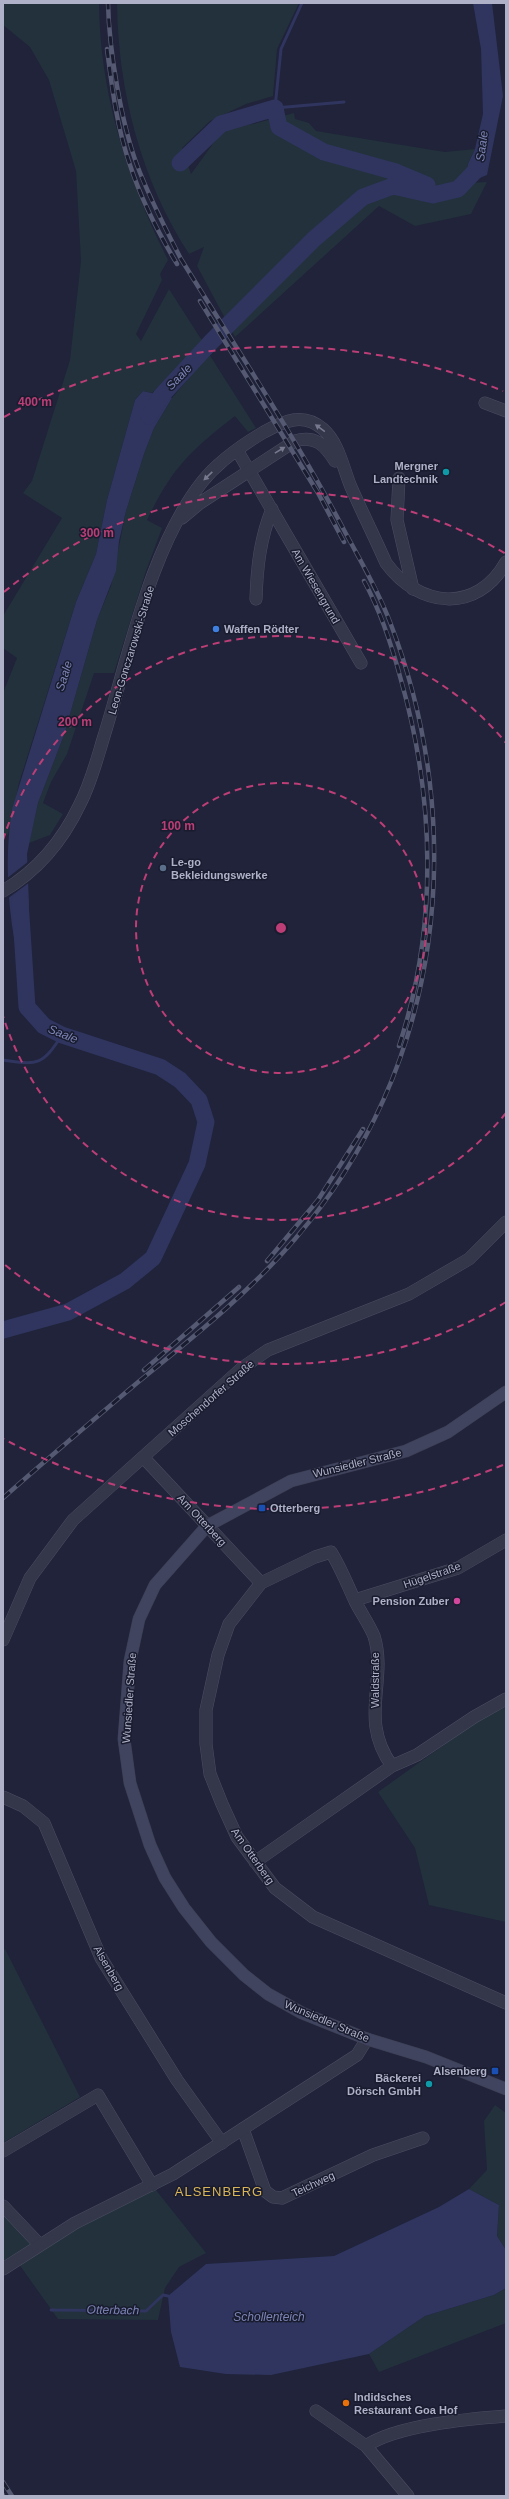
<svg xmlns="http://www.w3.org/2000/svg" width="509" height="2499" font-family="Arial,sans-serif">
<style>
.green{fill:#22313b}
.water{fill:#2f355e}
.pier{fill:#20233a}
.lines{fill:none;stroke-linecap:round;stroke-linejoin:round}
.stream{stroke:#2f355e;stroke-width:3}
.river{stroke:#2f355e;stroke-width:17}
.minor-casing{stroke:#4b4e62;stroke-width:13}
.tertiary-casing{stroke:#4b4e62;stroke-width:13}
.secondary-casing{stroke:#3a3d51;stroke-width:13}
.minor{stroke:#34364a;stroke-width:12}
.tertiary{stroke:#34364a;stroke-width:12}
.secondary{stroke:#41445e;stroke-width:12}
.rail-casing{stroke:#555972;stroke-width:4.5}
.rail{stroke:#191c2f;stroke-width:3;stroke-dasharray:9;stroke-linecap:butt}
.oneway{fill:#777a8f}
.ring{fill:none;stroke:#bd3e76;stroke-width:2;stroke-dasharray:7 5}
.culture-dot{fill:#0f9aa8;stroke:#191c2f;stroke-width:1.5}
.shop-dot{fill:#3f7fe0;stroke:#191c2f;stroke-width:1.5}
.service-dot{fill:#5c6f8a;stroke:#191c2f;stroke-width:1.5}
.transit-dot{fill:#1a4fb4;stroke:#191c2f;stroke-width:1.5}
.hotel-dot{fill:#d1479c;stroke:#191c2f;stroke-width:1.5}
.food-dot{fill:#e8710a;stroke:#191c2f;stroke-width:1.5}
.labels{text-anchor:middle;dominant-baseline:central;stroke-width:3;stroke-linejoin:round;paint-order:stroke}
.poi-label{font-size:11px;font-weight:bold;fill:#aeb1c7;stroke:#191c2f;text-anchor:end}
.street-label{font-size:11px;fill:#aeb1c7;stroke:#191c2f}
.water-label{font-size:12px;font-style:italic;fill:#7c84b5;stroke:#191c2f}
.quarter-label{font-size:13px;letter-spacing:1px;fill:#d9b557;stroke:#191c2f}
.centre{fill:#bd3e76;stroke:#191c2f;stroke-width:2}
.ring-label{font-size:12px;text-anchor:middle;font-weight:bold;fill:#bd3e76;stroke:#191c2f;stroke-width:3;stroke-linejoin:round;paint-order:stroke}
</style>
<rect width="100%" height="100%" fill="#20233a"/>
<path class="green" d="M 3,3 L 99,3 C 100,95 127,178 168,260 L 160,274 L 162,280 L 136,334 L 141,341 L 169,289 L 203,342 L 152,393 L 143,391 L 135,400 L 107,500 L 96,554 L 76,602 L 19,783 L 8,835 L 3,833 L 3,693 L 17,658 L 3,648 L 3,616 L 62,518 L 23,493 L 32,481 L 70,360 L 81,261 L 76,171 L 49,80 L 30,47 L 3,25 Z
M 117,3 L 299,3 L 277,49 L 273,96 L 246,104 L 210,121 L 182,148 L 191,174 L 225,127 L 253,124 L 294,113 L 295,119 L 309,123 L 316,131 L 445,152 L 475,149 L 468,164 L 467,183 L 487,182 L 471,214 L 415,226 L 379,206 L 235,337 L 197,266 L 204,247 L 189,254 C 141,180 118,91 117,3 Z
M 209,354 L 256,428 L 248,432 L 235,416 C 190,451 172,468 147,520 L 162,528 L 145,574 L 114,673 L 94,673 L 67,754 L 51,782 L 43,803 L 63,814 L 50,835 L 29,843 L 38,803 L 64,735 L 97,620 L 111,586 L 126,511 L 144,454 L 154,428 L 172,398 Z
M 506,1707 L 506,1922 L 429,1905 L 415,1848 L 378,1792 L 483,1717 Z
M 5,1949 L 80,2097 L 3,2143 L 3,1950 Z
M 495,2105 L 506,2113 L 506,2250 L 497,2236 L 499,2205 L 469,2189 L 487,2170 L 484,2121 Z
M 152,2185 L 206,2253 L 179,2267 L 165,2288 L 158,2320 L 58,2319 L 16,2260 L 3,2269 L 3,2206 L 39,2244 Z
M 506,2288 L 506,2323 L 379,2372 L 369,2354 L 425,2316 L 494,2295 Z"/>
<path class="water" d="M 473,3 L 492,3 L 503,96 L 487,175 L 467,183 L 468,164 L 475,149 L 483,114 L 481,49 Z
M 143,391 L 172,398 L 154,428 L 144,454 L 126,511 L 119,541 L 116,571 L 97,620 L 64,735 L 38,803 L 27,854 L 29,905 L 15,944 C 7,899 5,854 12,809 L 76,602 L 96,554 L 107,500 L 135,400 Z
M 68,1312 L 3,1339 L 3,1323 Z
M 469,2189 L 499,2205 L 497,2236 L 506,2250 L 506,2288 L 494,2295 L 425,2316 L 369,2354 L 271,2375 L 226,2374 L 180,2367 L 171,2332 L 168,2296 L 206,2264 L 334,2256 L 439,2207 Z"/>
<path class="pier" d="M 29,861 L 30,882 L 7,899 L 6,879 Z"/>
<g class="lines">
<path class="stream" d="M 302,3 L 281,49 L 275,108 L 344,102
M 3,1060 C 38,1065 42,1066 62,1035
M 51,2310 L 146,2311 L 163,2295 L 168,2296"/>
<path class="river" d="M 180,163 L 221,124 L 275,108 L 279,127 L 324,152 L 396,172 L 427,185
M 149,416 L 161,396 L 211,342 L 314,239 L 363,197 L 393,186 L 433,195 L 458,189 L 479,167 L 480,162
M 3,1330 L 68,1312 L 125,1281 L 153,1258 L 197,1164 L 206,1122 L 199,1100 L 180,1080 L 160,1067 L 62,1035 L 44,1026 L 27,1007 L 20,901"/>
<g class="minor-casing">
<path id="minor" d="M 485,403 L 506,411
M 237,450 L 361,663
M 399,478 L 397,520 L 413,589
M 256,599 C 257,567 260,539 272,509
M 143,1457 L 261,1583
M 355,1600 L 458,1568 L 506,1540
M 3,1640 L 30,1578 L 73,1520 L 242,1368 L 268,1350 L 409,1294 L 469,1259 L 506,1222
M 392,1766 C 358,1719 388,1681 374,1636 C 369,1624 361,1613 355,1601 C 347,1584 341,1568 331,1552 L 315,1557 L 261,1583 L 229,1624 L 218,1655 L 206,1710 L 206,1744 L 210,1774 L 222,1804 L 237,1837 L 275,1888 L 313,1917 L 506,2003
M 3,1797 L 23,1806 L 44,1823 L 101,1958 L 177,2080 L 222,2143
M 255,1862 L 392,1766 L 417,1755 L 474,1717 L 506,1699
M 243,2129 L 265,2191 L 273,2197 L 282,2198 L 373,2155 L 423,2138
M 3,2151 L 98,2095 L 152,2185
M 3,2206 L 39,2244
M 316,2411 L 366,2446 C 397,2425 468,2419 506,2416
M 366,2446 L 408,2496"/>
</g>
<g class="tertiary-casing">
<path id="tertiary" d="M 182,518 L 200,503 L 295,441 C 315,435 325,445 335,461
M 3,891 C 37,871 63,840 80,804 C 91,783 97,759 104,736 C 129,656 150,548 202,482 C 218,462 242,445 264,432 C 284,421 303,412 323,429 C 339,443 343,468 351,487 C 362,512 375,538 386,563 C 419,608 477,614 506,562
M 3,2269 L 75,2223 L 173,2174 L 357,2055 L 367,2039"/>
</g>
<g class="secondary-casing">
<path id="secondary" d="M 506,1392 L 448,1432 L 406,1451 L 291,1481 L 207,1526 L 155,1585 L 139,1619 L 130,1661 L 124,1739 L 130,1783 L 150,1845 L 165,1878 L 184,1908 L 211,1942 L 244,1975 L 268,1994 L 302,2013 L 367,2039 L 426,2057 L 506,2089"/>
</g>
<use href="#minor" class="minor"/>
<use href="#tertiary" class="tertiary"/>
<use href="#secondary" class="secondary"/>
<g class="rail-casing">
<path id="rail" d="M 107,49 C 112,88 117,128 130,165 C 141,199 159,234 177,264
M 200,301 L 318,493 L 344,542
M 364,581 C 381,612 392,646 401,680 C 435,800 438,927 399,1046
M 267,1261 L 318,1200 L 363,1129
M 144,1370 L 239,1287
M 3,1498 C 47,1459 92,1421 137,1383 C 192,1338 249,1293 295,1239 C 443,1068 470,830 390,622 C 378,590 360,560 344,530 C 295,436 236,348 181,259 C 165,228 149,197 137,165 C 121,122 109,49 108,3
M 3,2482 L 12,2496
M 3,2495 L 3,2496"/>
</g>
<use href="#rail" class="rail"/>
</g>
<defs><path id="oneway-solid" d="M-6-.8H1V-3.2L6.5 0L1 3.2V.8H-6Z"/></defs>
<g class="oneway">
<use href="#oneway-solid" transform="translate(320 428) rotate(-144)"/>
<use href="#oneway-solid" transform="translate(280 450) rotate(-31)"/>
<use href="#oneway-solid" transform="translate(208 476) rotate(136)"/>
</g>
<g class="ring">
<circle cx="281" cy="928" r="145"/>
<path d="M506 1113A291 291 0 0 1 3 1016M3 840A291 291 0 0 1 506 743"/>
<path d="M506 1302A436 436 0 0 1 4 1264M4 592A436 436 0 0 1 506 554"/>
<path d="M503 1465A581 581 0 0 1 4 1439M4 417A581 581 0 0 1 503 391"/>
</g>
<g class="culture-dot">
<circle cx="446" cy="472" r="4"/>
<circle cx="429" cy="2084" r="4"/>
</g>
<circle class="shop-dot" cx="216" cy="629" r="4"/>
<circle class="service-dot" cx="163" cy="868" r="4"/>
<g class="transit-dot">
<rect x="258" y="1504" width="8" height="8" rx="2"/>
<rect x="491" y="2067" width="8" height="8" rx="2"/>
</g>
<circle class="hotel-dot" cx="457" cy="1601" r="4"/>
<circle class="food-dot" cx="346" cy="2403" r="4"/>
<g class="labels">
<g class="poi-label">
<text x="438" y="466">Mergner<tspan x="438" dy="13">Landtechnik</tspan></text>
<text x="224" y="629" text-anchor="start">Waffen Rödter</text>
<text x="171" y="862" text-anchor="start">Le-go<tspan x="171" dy="13">Bekleidungswerke</tspan></text>
<text x="270" y="1508" text-anchor="start">Otterberg</text>
<text x="449" y="1601">Pension Zuber</text>
<text x="487" y="2071">Alsenberg</text>
<text x="421" y="2078">Bäckerei<tspan x="421" dy="13">Dörsch GmbH</tspan></text>
<text x="354" y="2397" text-anchor="start">Indidsches<tspan x="354" dy="13">Restaurant Goa Hof</tspan></text>
</g>
<g class="street-label">
<text transform="translate(316 586) rotate(60)">Am Wiesengrund</text>
<text transform="translate(131 650) rotate(-73)">Leon-Gonczarowski-Straße</text>
<text transform="translate(211 1398) rotate(-41)">Moschendorfer Straße</text>
<text transform="translate(357 1463) rotate(-14)">Wunsiedler Straße</text>
<text transform="translate(202 1520) rotate(47)">Am Otterberg</text>
<text transform="translate(432 1575) rotate(-19)">Hügelstraße</text>
<text transform="translate(375 1680) rotate(-90)">Waldstraße</text>
<text transform="translate(129 1698) rotate(-86)">Wunsiedler Straße</text>
<text transform="translate(253 1856) rotate(55)">Am Otterberg</text>
<text transform="translate(109 1968) rotate(60)">Alsenberg</text>
<text transform="translate(327 2021) rotate(23)">Wunsiedler Straße</text>
<text transform="translate(313 2184) rotate(-25)">Teichweg</text>
</g>
<g class="water-label">
<text transform="translate(482 146) rotate(-83)">Saale</text>
<text transform="translate(179 377) rotate(-46)">Saale</text>
<text transform="translate(64 676) rotate(-73)">Saale</text>
<text transform="translate(63 1034) rotate(22)">Saale</text>
<text transform="translate(113 2310) rotate(1)">Otterbach</text>
<text x="269" y="2317">Schollenteich</text>
</g>
<g class="quarter-label">
<text x="219" y="2191">ALSENBERG</text>
</g>
</g>
<circle cx="281" cy="928" r="6" class="centre"/>
<g class="ring-label">
<text x="35" y="406">400 m</text>
<text x="97" y="537">300 m</text>
<text x="75" y="726">200 m</text>
<text x="178" y="830">100 m</text>
</g>
<rect width="509" height="2499" fill="none" stroke="#aeb1c7" stroke-width="8"/>
</svg>
